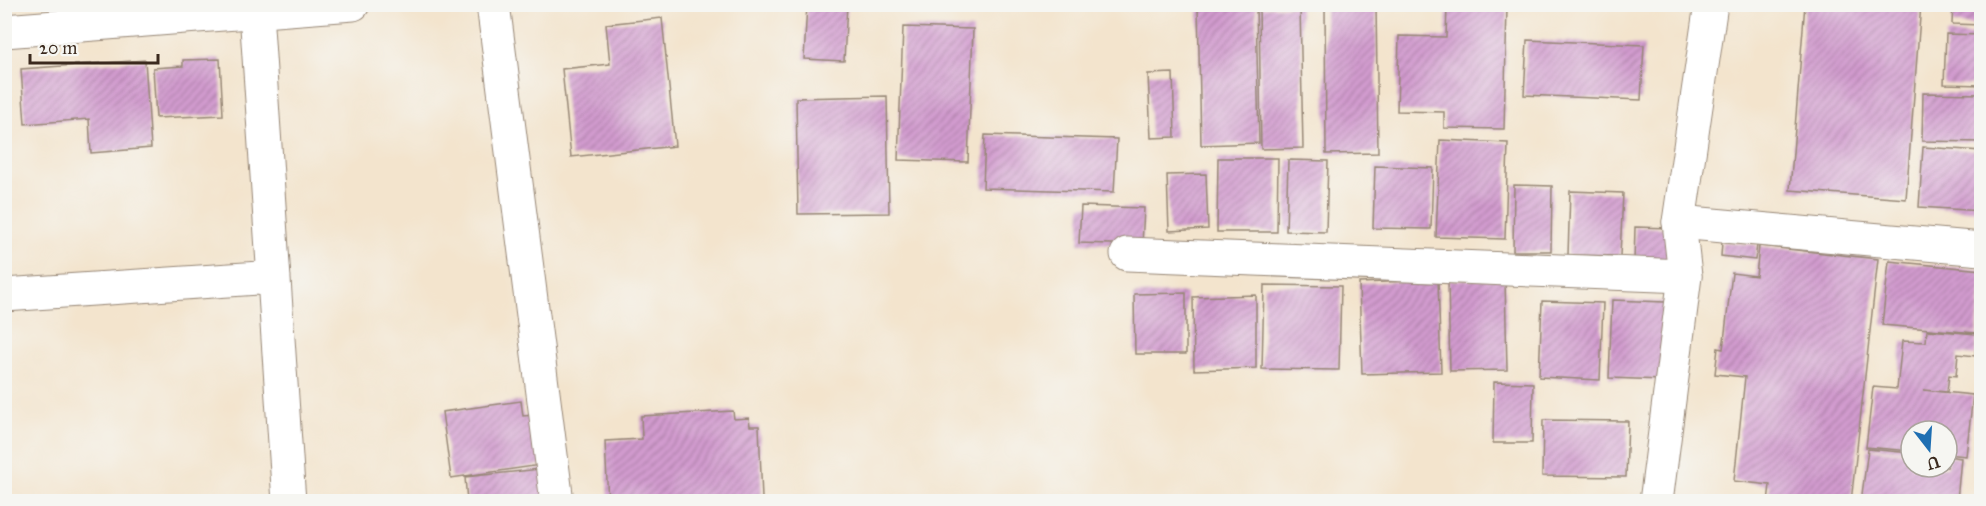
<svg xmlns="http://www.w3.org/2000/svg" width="1986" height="506" font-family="'IM FELL Great Primer',serif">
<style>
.building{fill:url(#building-hatch)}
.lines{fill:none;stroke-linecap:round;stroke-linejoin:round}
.minor-casing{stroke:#978776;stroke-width:35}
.major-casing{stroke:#978776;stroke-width:35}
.minor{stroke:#fff;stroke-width:33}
.major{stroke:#fff;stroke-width:33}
</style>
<defs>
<pattern id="building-hatch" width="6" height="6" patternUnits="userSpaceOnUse" patternTransform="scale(1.5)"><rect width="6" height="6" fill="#d29bcf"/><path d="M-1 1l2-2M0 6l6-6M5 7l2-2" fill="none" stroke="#ac7fa7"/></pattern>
</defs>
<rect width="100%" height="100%" fill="#f6f6f2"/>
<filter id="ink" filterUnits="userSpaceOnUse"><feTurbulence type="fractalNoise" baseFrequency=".0167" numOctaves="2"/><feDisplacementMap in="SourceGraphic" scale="12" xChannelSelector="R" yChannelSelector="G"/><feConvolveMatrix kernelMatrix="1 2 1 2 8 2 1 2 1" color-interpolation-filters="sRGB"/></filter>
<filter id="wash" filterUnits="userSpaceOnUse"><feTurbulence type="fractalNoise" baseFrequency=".008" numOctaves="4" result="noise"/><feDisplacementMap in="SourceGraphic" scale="24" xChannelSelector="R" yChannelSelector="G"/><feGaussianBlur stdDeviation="1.35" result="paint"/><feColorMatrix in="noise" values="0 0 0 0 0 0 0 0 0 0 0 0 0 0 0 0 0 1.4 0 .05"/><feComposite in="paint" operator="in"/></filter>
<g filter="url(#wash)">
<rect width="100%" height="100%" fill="#f3e4cd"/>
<g id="blocks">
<path class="building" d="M 807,4 L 847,4 L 844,61 L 804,59 Z
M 1376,4 L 1378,153 L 1326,154 L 1325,5 Z
M 1805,4 L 1921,4 L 1906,199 L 1790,190 Z
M 1953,4 L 1982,4 L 1982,25 L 1952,24 Z
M 1256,5 L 1259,143 L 1201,145 L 1198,6 Z
M 1300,6 L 1303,148 L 1261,149 L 1259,7 Z
M 1447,6 L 1507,7 L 1504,129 L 1444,128 L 1444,112 L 1397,111 L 1399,36 L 1446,37 Z
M 662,18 L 675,146 L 571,157 L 562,69 L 610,64 L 606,24 Z
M 903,27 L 973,29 L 968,162 L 898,160 Z
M 1946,34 L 1982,35 L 1982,85 L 1944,84 Z
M 1527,40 L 1644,45 L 1641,100 L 1524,95 Z
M 220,59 L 223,115 L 156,118 L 153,68 L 183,66 L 183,60 Z
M 145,60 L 151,148 L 91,153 L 89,119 L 25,124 L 21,69 Z
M 1173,73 L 1175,137 L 1151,138 L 1148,74 Z
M 1923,93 L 1982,94 L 1982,142 L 1922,141 Z
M 887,96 L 889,213 L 798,214 L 796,98 Z
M 985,135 L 1117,139 L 1114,192 L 983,188 Z
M 1440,140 L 1508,143 L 1505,239 L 1436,237 Z
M 1923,147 L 1982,151 L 1982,211 L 1919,207 Z
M 1218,158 L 1278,158 L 1277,232 L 1217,232 Z
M 1288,160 L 1328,161 L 1326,232 L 1286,231 Z
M 1375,166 L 1433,168 L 1431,229 L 1373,228 Z
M 1206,174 L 1208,229 L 1169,231 L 1167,175 Z
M 1514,185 L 1552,186 L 1551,251 L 1513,251 Z
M 1570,191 L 1623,193 L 1620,256 L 1568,255 Z
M 1081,206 L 1144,208 L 1142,245 L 1079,243 Z
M 1635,227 L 1671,228 L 1669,265 L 1634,263 Z
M 1722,242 L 1757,245 L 1755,260 L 1721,256 Z
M 1759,246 L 1878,259 L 1851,502 L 1768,502 L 1770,485 L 1734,481 L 1745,377 L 1715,374 L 1718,348 L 1723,349 L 1732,273 L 1756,276 Z
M 1889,261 L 1982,270 L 1977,333 L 1882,325 Z
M 1505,279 L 1507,370 L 1450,371 L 1448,280 Z
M 1438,280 L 1441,372 L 1362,374 L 1359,283 Z
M 1264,285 L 1341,286 L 1339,370 L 1262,369 Z
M 1186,293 L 1186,354 L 1135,354 L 1134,294 Z
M 1256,295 L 1256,368 L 1194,370 L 1193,297 Z
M 1612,300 L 1665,302 L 1663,380 L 1609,378 Z
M 1542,301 L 1603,303 L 1600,380 L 1539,377 Z
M 1927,330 L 1977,334 L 1975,356 L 1958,354 L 1956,376 L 1949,375 L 1947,392 L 1923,390 L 1973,395 L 1966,456 L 1947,454 L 1947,431 L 1911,431 L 1911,451 L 1866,447 L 1873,387 L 1897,389 L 1902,341 L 1926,342 Z
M 1494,382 L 1533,383 L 1532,443 L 1493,443 Z
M 521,401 L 523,416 L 534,415 L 548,464 L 451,478 L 442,412 Z
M 733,411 L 734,419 L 749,418 L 750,426 L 759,426 L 762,499 L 608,502 L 605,441 L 642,439 L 641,416 Z
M 1543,420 L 1628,421 L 1626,477 L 1542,476 Z
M 1868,449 L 1911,453 L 1911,467 L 1947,467 L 1947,456 L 1961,458 L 1957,501 L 1861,502 Z
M 549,468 L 553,502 L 467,502 L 465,477 Z"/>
</g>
</g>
<g filter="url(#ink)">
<use href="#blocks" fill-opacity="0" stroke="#978776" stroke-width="1.5"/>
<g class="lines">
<g class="minor-casing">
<path id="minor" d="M 493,4 L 557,502
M 256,12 L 289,502
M 4,31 L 353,4
M 1679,222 L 1982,249
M 1127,254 L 1685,276
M 4,295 L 274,277"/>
</g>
<g class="major-casing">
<path id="major" d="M 1656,502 L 1685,276 L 1679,222 L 1711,4"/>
</g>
<use href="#minor" class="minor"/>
<use href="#major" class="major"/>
</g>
</g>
<rect width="1986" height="506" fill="none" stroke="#f6f6f2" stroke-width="24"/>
<g transform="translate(1929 449) rotate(163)"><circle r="28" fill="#f6f6f2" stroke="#aba49d" stroke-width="1.5"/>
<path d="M0-4.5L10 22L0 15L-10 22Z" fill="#1f6fb2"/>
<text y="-9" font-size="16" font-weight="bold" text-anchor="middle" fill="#3b2a1e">U</text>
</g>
<path d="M30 54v9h128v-9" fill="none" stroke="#3b2a1e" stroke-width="3"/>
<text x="39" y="54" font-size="18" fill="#3b2a1e" stroke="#f6f6f2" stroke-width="4.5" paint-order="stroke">20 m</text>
</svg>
